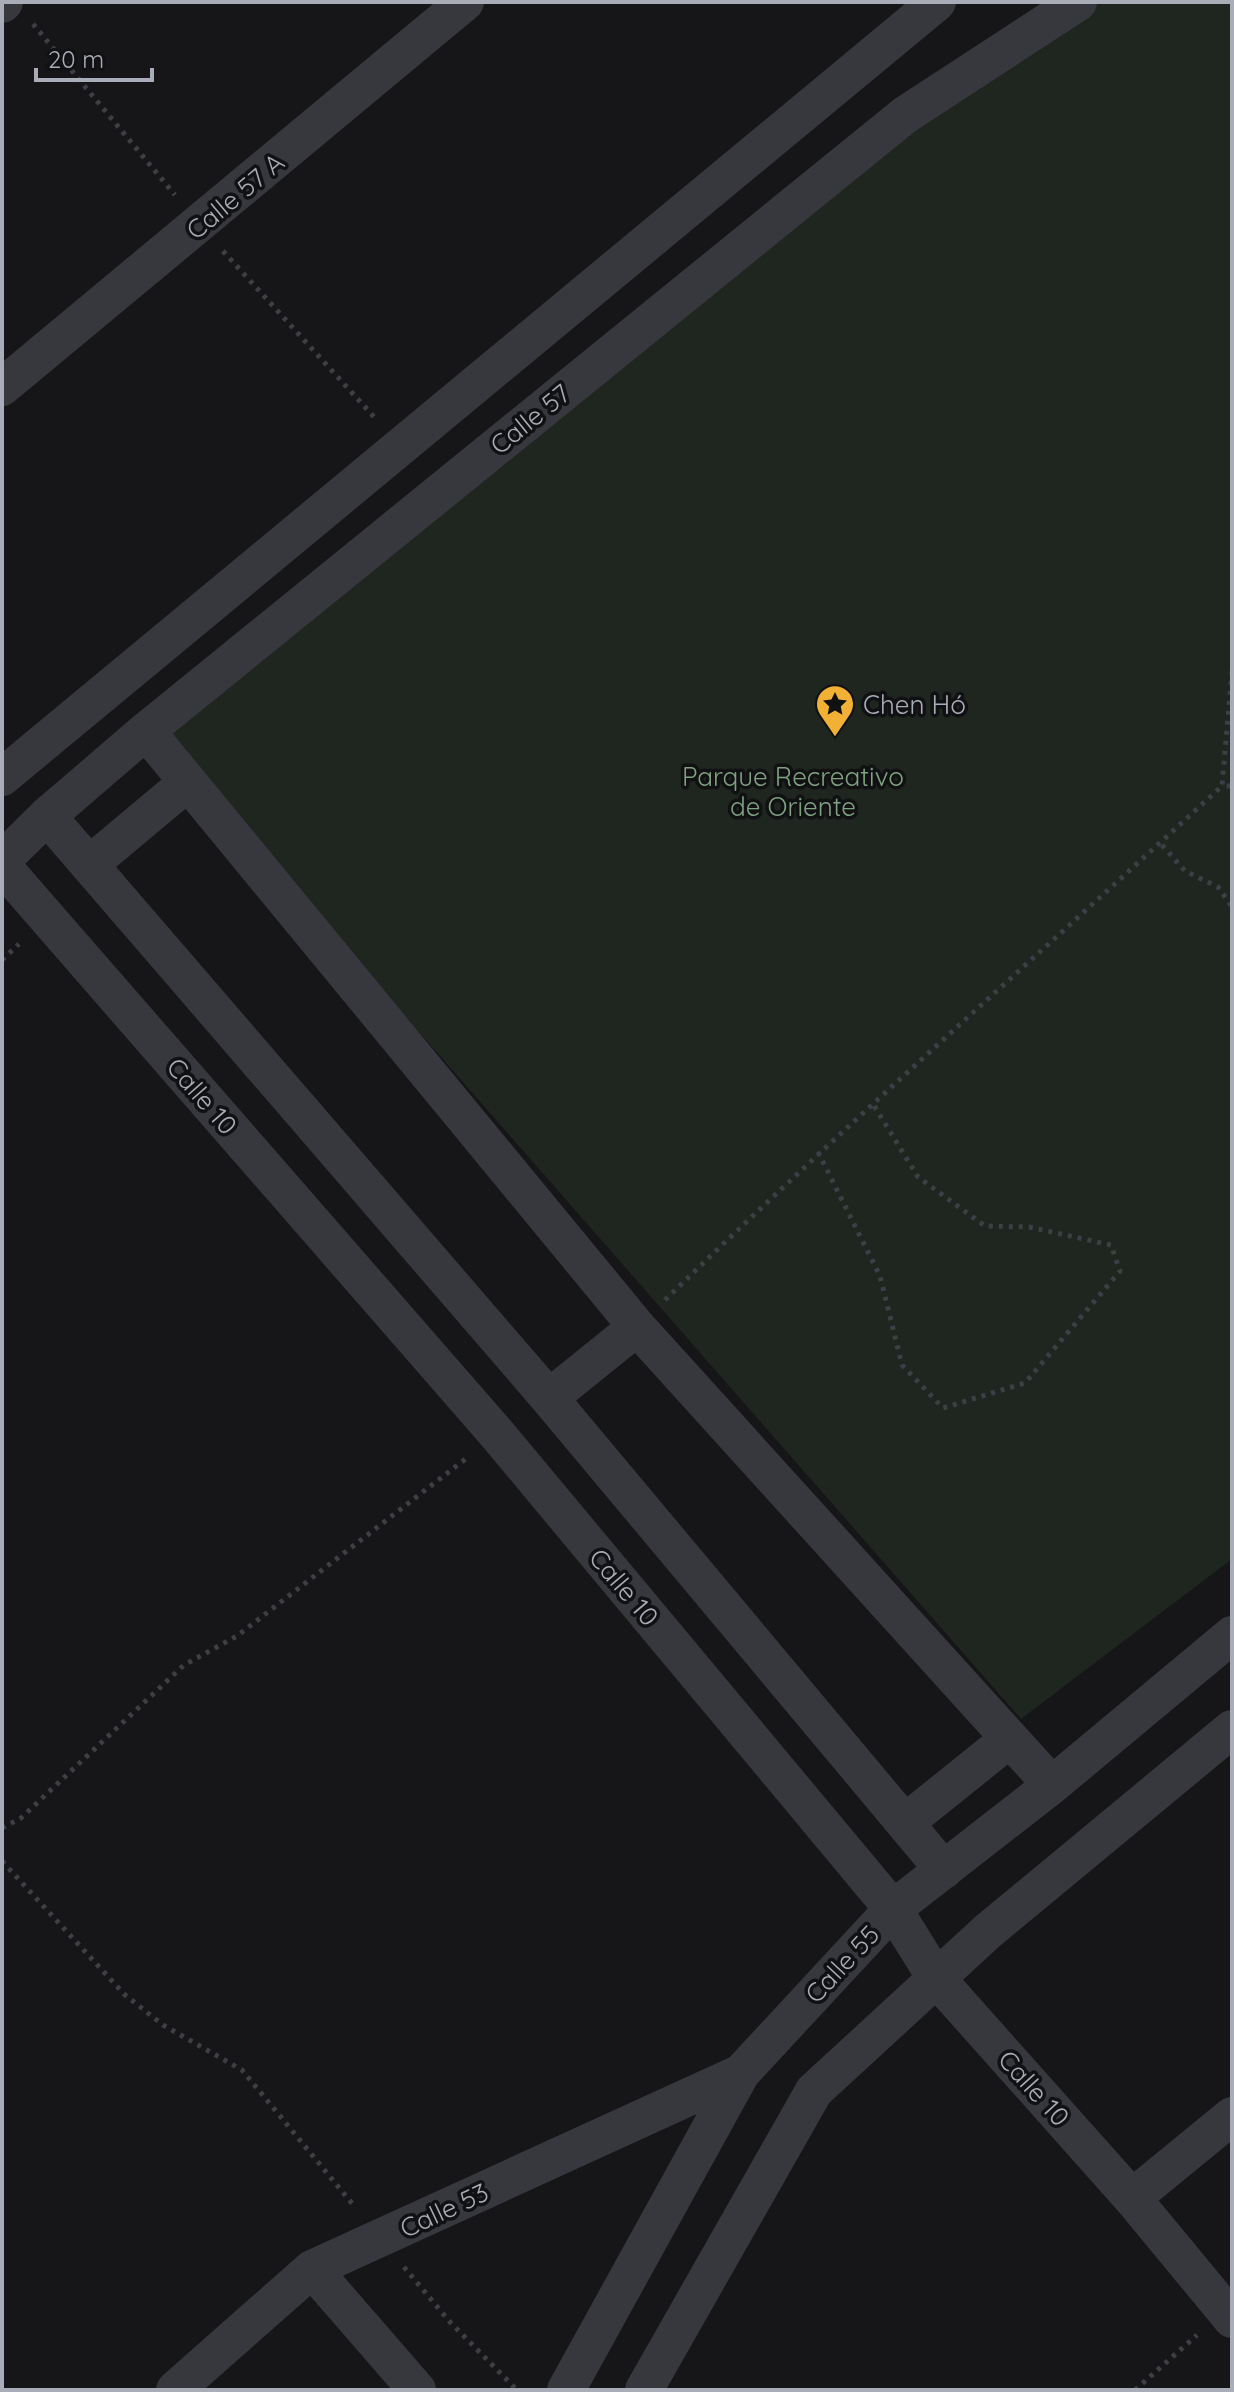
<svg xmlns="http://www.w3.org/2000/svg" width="1234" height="2392" font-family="Quicksand,sans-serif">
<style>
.green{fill:#1e261f}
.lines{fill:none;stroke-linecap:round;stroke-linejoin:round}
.path{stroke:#3d3f44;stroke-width:5;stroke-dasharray:4 6;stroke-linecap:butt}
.minor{stroke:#37383d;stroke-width:38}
.labels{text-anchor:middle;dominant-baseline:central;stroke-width:7;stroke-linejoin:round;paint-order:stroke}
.street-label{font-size:26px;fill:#a8adb8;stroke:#111113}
.poi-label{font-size:26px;fill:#a8adb8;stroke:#111113;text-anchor:start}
.park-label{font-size:26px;fill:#7fa381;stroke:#111113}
</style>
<rect width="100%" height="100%" fill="#161618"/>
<path class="green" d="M 1077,2 L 1232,2 L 1232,1559 L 1021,1719 L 164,741 L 993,53 Z"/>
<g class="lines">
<path class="path" d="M 33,24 L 175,195
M 223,251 L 375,418
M 1232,671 L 1222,786 L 1232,786
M 1162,845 L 1185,871 L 1218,887 L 1232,907
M 2,960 L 19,944
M 818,1152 L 880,1276 L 902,1365 L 943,1408 L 1025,1383 L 1120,1271 L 1111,1245 L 1029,1227 L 985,1226 L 918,1177 L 873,1104
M 665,1300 C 846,1124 1036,957 1222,786
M 2,1828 L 21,1818 L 184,1665 L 237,1636 L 468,1457
M 2,1861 L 124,1994 L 163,2025 L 242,2070 L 355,2207
M 404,2267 L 450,2322 L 517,2390
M 1135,2390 L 1197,2335"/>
<path class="minor" d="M 2,4 L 4,2
M 2,387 L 465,2
M 146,731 L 637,1327 L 1052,1785
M 2,777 L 937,2
M 47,816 L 549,1398 L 944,1870
M 2,860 L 47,816 L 146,731 L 905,115 L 1078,2
M 89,865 L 188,782
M 2,866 L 497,1434 L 893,1909 L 936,1978 L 1132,2198 L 1232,2319
M 549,1398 L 637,1327
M 906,1822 L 1008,1740
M 1132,2198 L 1232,2116
M 312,2269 L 417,2390
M 175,2390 L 312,2269 L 741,2073
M 566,2390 L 741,2073 L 893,1909 L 1052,1785 L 1232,1635
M 644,2390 L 814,2091 L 988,1931 L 1232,1729"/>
</g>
<defs>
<g id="sight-pin" transform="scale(2)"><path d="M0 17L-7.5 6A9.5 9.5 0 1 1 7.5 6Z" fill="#f2b134" stroke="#111113"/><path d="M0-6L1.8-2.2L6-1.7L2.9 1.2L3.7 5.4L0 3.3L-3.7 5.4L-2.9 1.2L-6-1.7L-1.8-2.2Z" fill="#111"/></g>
</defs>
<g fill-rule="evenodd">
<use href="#sight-pin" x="835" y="704"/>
</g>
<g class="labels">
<g class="street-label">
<text transform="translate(235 196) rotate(-40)">Calle 57 A</text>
<text transform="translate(530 419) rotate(-39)">Calle 57</text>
<text transform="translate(202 1096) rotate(49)">Calle 10</text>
<text transform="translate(624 1587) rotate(50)">Calle 10</text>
<text transform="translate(842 1964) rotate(-47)">Calle 55</text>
<text transform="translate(1034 2088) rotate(48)">Calle 10</text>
<text transform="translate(444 2210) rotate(-25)">Calle 53</text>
</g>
<g class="poi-label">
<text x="863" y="704">Chen Hó</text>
</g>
<g class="park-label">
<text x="793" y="776">Parque Recreativo<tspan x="793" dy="30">de Oriente</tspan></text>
</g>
</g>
<rect width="1234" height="2392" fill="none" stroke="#a8adb8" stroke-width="8"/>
<path d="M36 68v12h116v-12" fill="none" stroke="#a8adb8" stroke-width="4"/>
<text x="48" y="68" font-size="24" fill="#a8adb8" stroke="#111113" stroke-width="6" paint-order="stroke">20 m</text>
</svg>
